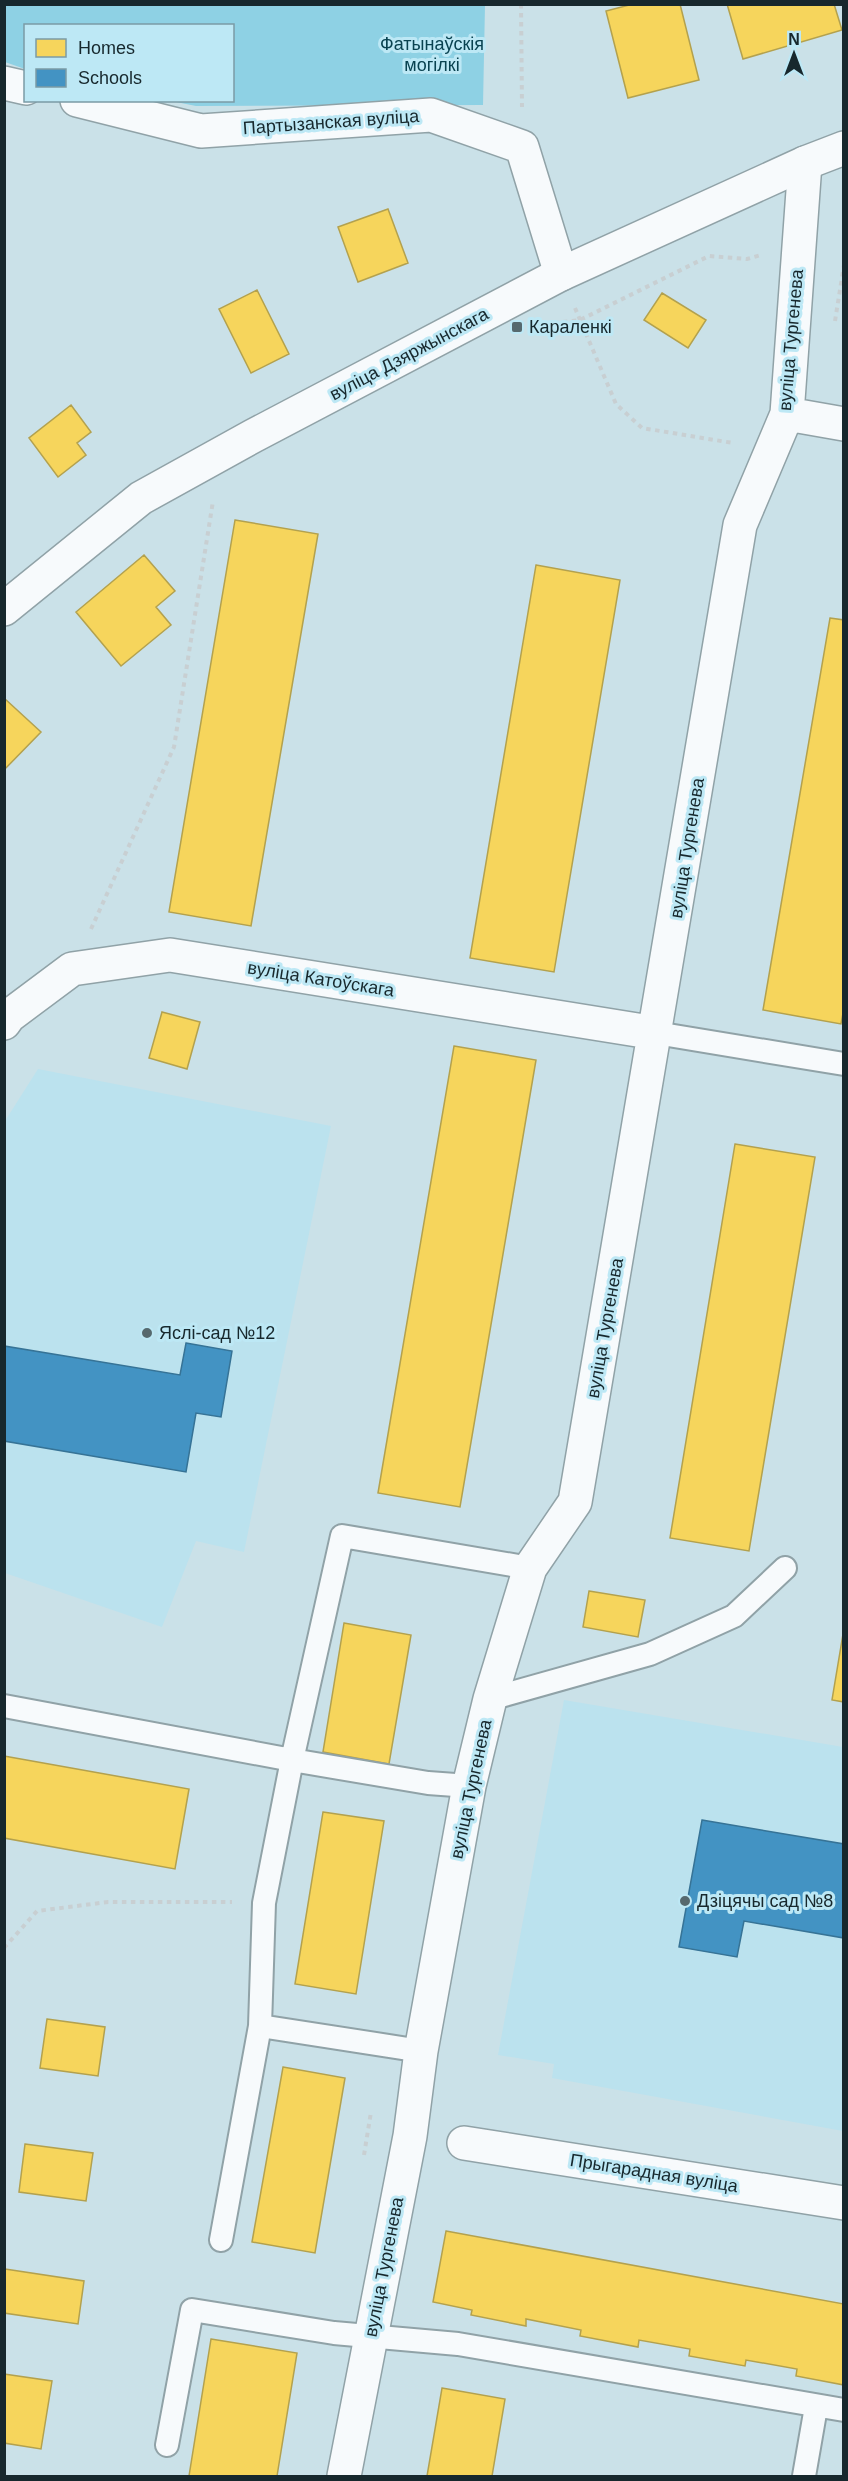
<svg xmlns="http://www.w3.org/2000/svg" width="848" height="2481" font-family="Helvetica,sans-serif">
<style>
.built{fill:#bbe2ee}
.green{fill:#8ed1e4}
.homes{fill:#f6d55c;stroke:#b3a14e;stroke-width:1.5}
.schools{fill:#4393c3;stroke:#367396;stroke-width:1.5}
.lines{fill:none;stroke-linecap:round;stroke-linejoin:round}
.service-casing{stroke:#90a2a7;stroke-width:26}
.minor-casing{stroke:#90a2a7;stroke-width:36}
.tertiary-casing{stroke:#90a2a7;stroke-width:36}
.path{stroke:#c8cfd2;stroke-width:4;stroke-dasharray:4.5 4.5;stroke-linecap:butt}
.service{stroke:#f7fafc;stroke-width:22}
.minor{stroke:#f7fafc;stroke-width:33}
.tertiary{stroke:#f7fafc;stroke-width:33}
.poi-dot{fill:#56696e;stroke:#bde8f5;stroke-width:2}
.labels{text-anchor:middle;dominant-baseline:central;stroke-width:6;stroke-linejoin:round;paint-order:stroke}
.park-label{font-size:18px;fill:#094250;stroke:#bde8f5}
.street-label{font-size:18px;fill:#17282d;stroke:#bde8f5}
.poi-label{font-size:18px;fill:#17282d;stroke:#bde8f5;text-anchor:start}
</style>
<rect width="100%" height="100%" fill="#cae1e8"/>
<path class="built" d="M 38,1069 L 331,1126 L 244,1552 L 196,1541 L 162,1627 L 5,1573 L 5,1121 Z
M 564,1700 L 843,1747 L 843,2131 L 552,2078 L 554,2064 L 498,2055 Z"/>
<path class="green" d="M 4,5 L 485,5 L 483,105 L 196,106 L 171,101 L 232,100 L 232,26 L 26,26 L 25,69 L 5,62 Z"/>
<path class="homes" d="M 633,4 L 680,4 L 699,80 L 628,98 L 606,11 Z
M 727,4 L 834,4 L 842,30 L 743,59 Z
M 388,209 L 408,263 L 358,282 L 338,227 Z
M 257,290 L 289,354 L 251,373 L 219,309 Z
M 662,293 L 706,320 L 688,348 L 644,320 Z
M 71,405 L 91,432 L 77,443 L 86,455 L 58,477 L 29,438 Z
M 235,520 L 318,534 L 251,926 L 169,912 Z
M 144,555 L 175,591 L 156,607 L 171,625 L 121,666 L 76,612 Z
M 536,565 L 620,580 L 554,972 L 470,958 Z
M 830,618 L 844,620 L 844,1008 L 841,1024 L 763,1010 Z
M 4,698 L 41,732 L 4,770 Z
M 162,1012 L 200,1022 L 187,1069 L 149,1058 Z
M 454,1046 L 536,1060 L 460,1507 L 378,1493 Z
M 735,1144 L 815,1157 L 749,1551 L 670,1538 Z
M 589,1591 L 645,1600 L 638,1637 L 583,1627 Z
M 344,1623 L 411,1635 L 389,1764 L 323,1752 Z
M 844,1628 L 844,1702 L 832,1700 Z
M 4,1756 L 189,1789 L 175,1869 L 4,1838 Z
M 323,1812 L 384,1821 L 356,1994 L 295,1984 Z
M 47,2019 L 105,2027 L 98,2076 L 40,2068 Z
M 283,2067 L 345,2078 L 315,2253 L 252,2242 Z
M 25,2144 L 93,2153 L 86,2201 L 19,2192 Z
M 446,2231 L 844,2304 L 844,2385 L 796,2376 L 797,2369 L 746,2360 L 745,2366 L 689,2356 L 690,2349 L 639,2340 L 638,2347 L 580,2336 L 581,2330 L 526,2319 L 526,2326 L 471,2315 L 472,2310 L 433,2302 Z
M 5,2269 L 84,2281 L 78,2324 L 4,2313 Z
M 211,2339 L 297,2353 L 277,2476 L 189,2476 Z
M 4,2374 L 52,2381 L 41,2449 L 4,2443 Z
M 442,2388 L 505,2399 L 492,2476 L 427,2476 Z"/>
<path class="schools" d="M 186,1343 L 232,1351 L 221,1417 L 196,1413 L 186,1472 L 4,1441 L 4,1346 L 180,1375 Z
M 702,1820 L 844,1844 L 844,1938 L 744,1921 L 737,1957 L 679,1947 Z"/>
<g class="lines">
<g class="service-casing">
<path id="service" d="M 656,1033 L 844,1064
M 490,1699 L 650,1654 L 734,1616 L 785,1568
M 4,1706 L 292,1760 L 428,1783 L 469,1786
M 260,2026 L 421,2051
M 221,2240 L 260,2026 L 264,1903 L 292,1760 L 342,1536 L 530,1568
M 167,2445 L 192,2310 L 334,2333 L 458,2344 L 844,2410
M 804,2476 L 816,2407"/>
</g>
<g class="minor-casing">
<path id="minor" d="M 4,83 L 26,88
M 77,100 L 201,131 L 431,115 L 522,147 L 561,274
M 787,414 L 844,424
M 4,1023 L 9,1016 L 72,969 L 170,955 L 656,1033
M 464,2143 L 844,2203
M 344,2476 L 410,2136 L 421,2051 L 469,1786 L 490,1699 L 530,1568 L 575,1502 L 740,525 L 787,414 L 805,163"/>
</g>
<g class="tertiary-casing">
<path id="tertiary" d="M 4,609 L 141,498 L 253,436 L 561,274 L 805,163 L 844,148"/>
</g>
<path class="path" d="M 521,4 L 522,107
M 575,308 L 616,404 L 642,428 L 733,443
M 835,321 L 844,265
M 554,323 L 580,320 L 709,256 L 747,259 L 761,255
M 91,929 L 174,747 L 213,501
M 4,1948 L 37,1911 L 108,1902 L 232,1902
M 364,2155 L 371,2112"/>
<use href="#service" class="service"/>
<use href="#minor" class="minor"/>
<use href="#tertiary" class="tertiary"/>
</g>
<g class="poi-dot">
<rect x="511" y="321" width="12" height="12" rx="3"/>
<circle cx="147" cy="1333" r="6"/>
<circle cx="685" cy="1901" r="6"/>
</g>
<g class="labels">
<g class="park-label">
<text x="432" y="44">Фатынаўскія<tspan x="432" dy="21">могілкі</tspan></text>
</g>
<g class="street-label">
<text transform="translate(331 122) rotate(-4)">Партызанская вуліца</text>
<text transform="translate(791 340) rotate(-85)">вуліца Тургенева</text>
<text transform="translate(409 354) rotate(-28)">вуліца Дзяржынскага</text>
<text transform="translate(687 848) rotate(-81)">вуліца Тургенева</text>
<text transform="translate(321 979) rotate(9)">вуліца Катоўскага</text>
<text transform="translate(605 1328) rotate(-80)">вуліца Тургенева</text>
<text transform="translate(471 1789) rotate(-78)">вуліца Тургенева</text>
<text transform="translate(654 2173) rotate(9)">Прыгарадная вуліца</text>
<text transform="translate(384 2267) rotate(-79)">вуліца Тургенева</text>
</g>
<g class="poi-label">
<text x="529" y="327">Караленкі</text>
<text x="159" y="1333">Яслі-сад №12</text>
<text x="697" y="1901">Дзіцячы сад №8</text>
</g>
</g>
<rect width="848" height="2481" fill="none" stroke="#17282d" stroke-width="12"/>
<rect x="24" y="24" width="210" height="78" fill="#bde8f5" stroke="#7b9ba5" stroke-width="1.5"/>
<rect x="36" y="39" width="30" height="18" fill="#f6d55c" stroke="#7b9ba5" stroke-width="1.5"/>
<text x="78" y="54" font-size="18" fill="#17282d">Homes</text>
<rect x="36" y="69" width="30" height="18" fill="#4393c3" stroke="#7b9ba5" stroke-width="1.5"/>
<text x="78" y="84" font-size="18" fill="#17282d">Schools</text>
<g transform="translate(794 54)" stroke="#bde8f5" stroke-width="4.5" paint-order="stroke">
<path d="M0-4.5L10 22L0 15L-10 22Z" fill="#17282d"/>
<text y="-9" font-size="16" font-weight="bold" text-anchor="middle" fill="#17282d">N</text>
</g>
</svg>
